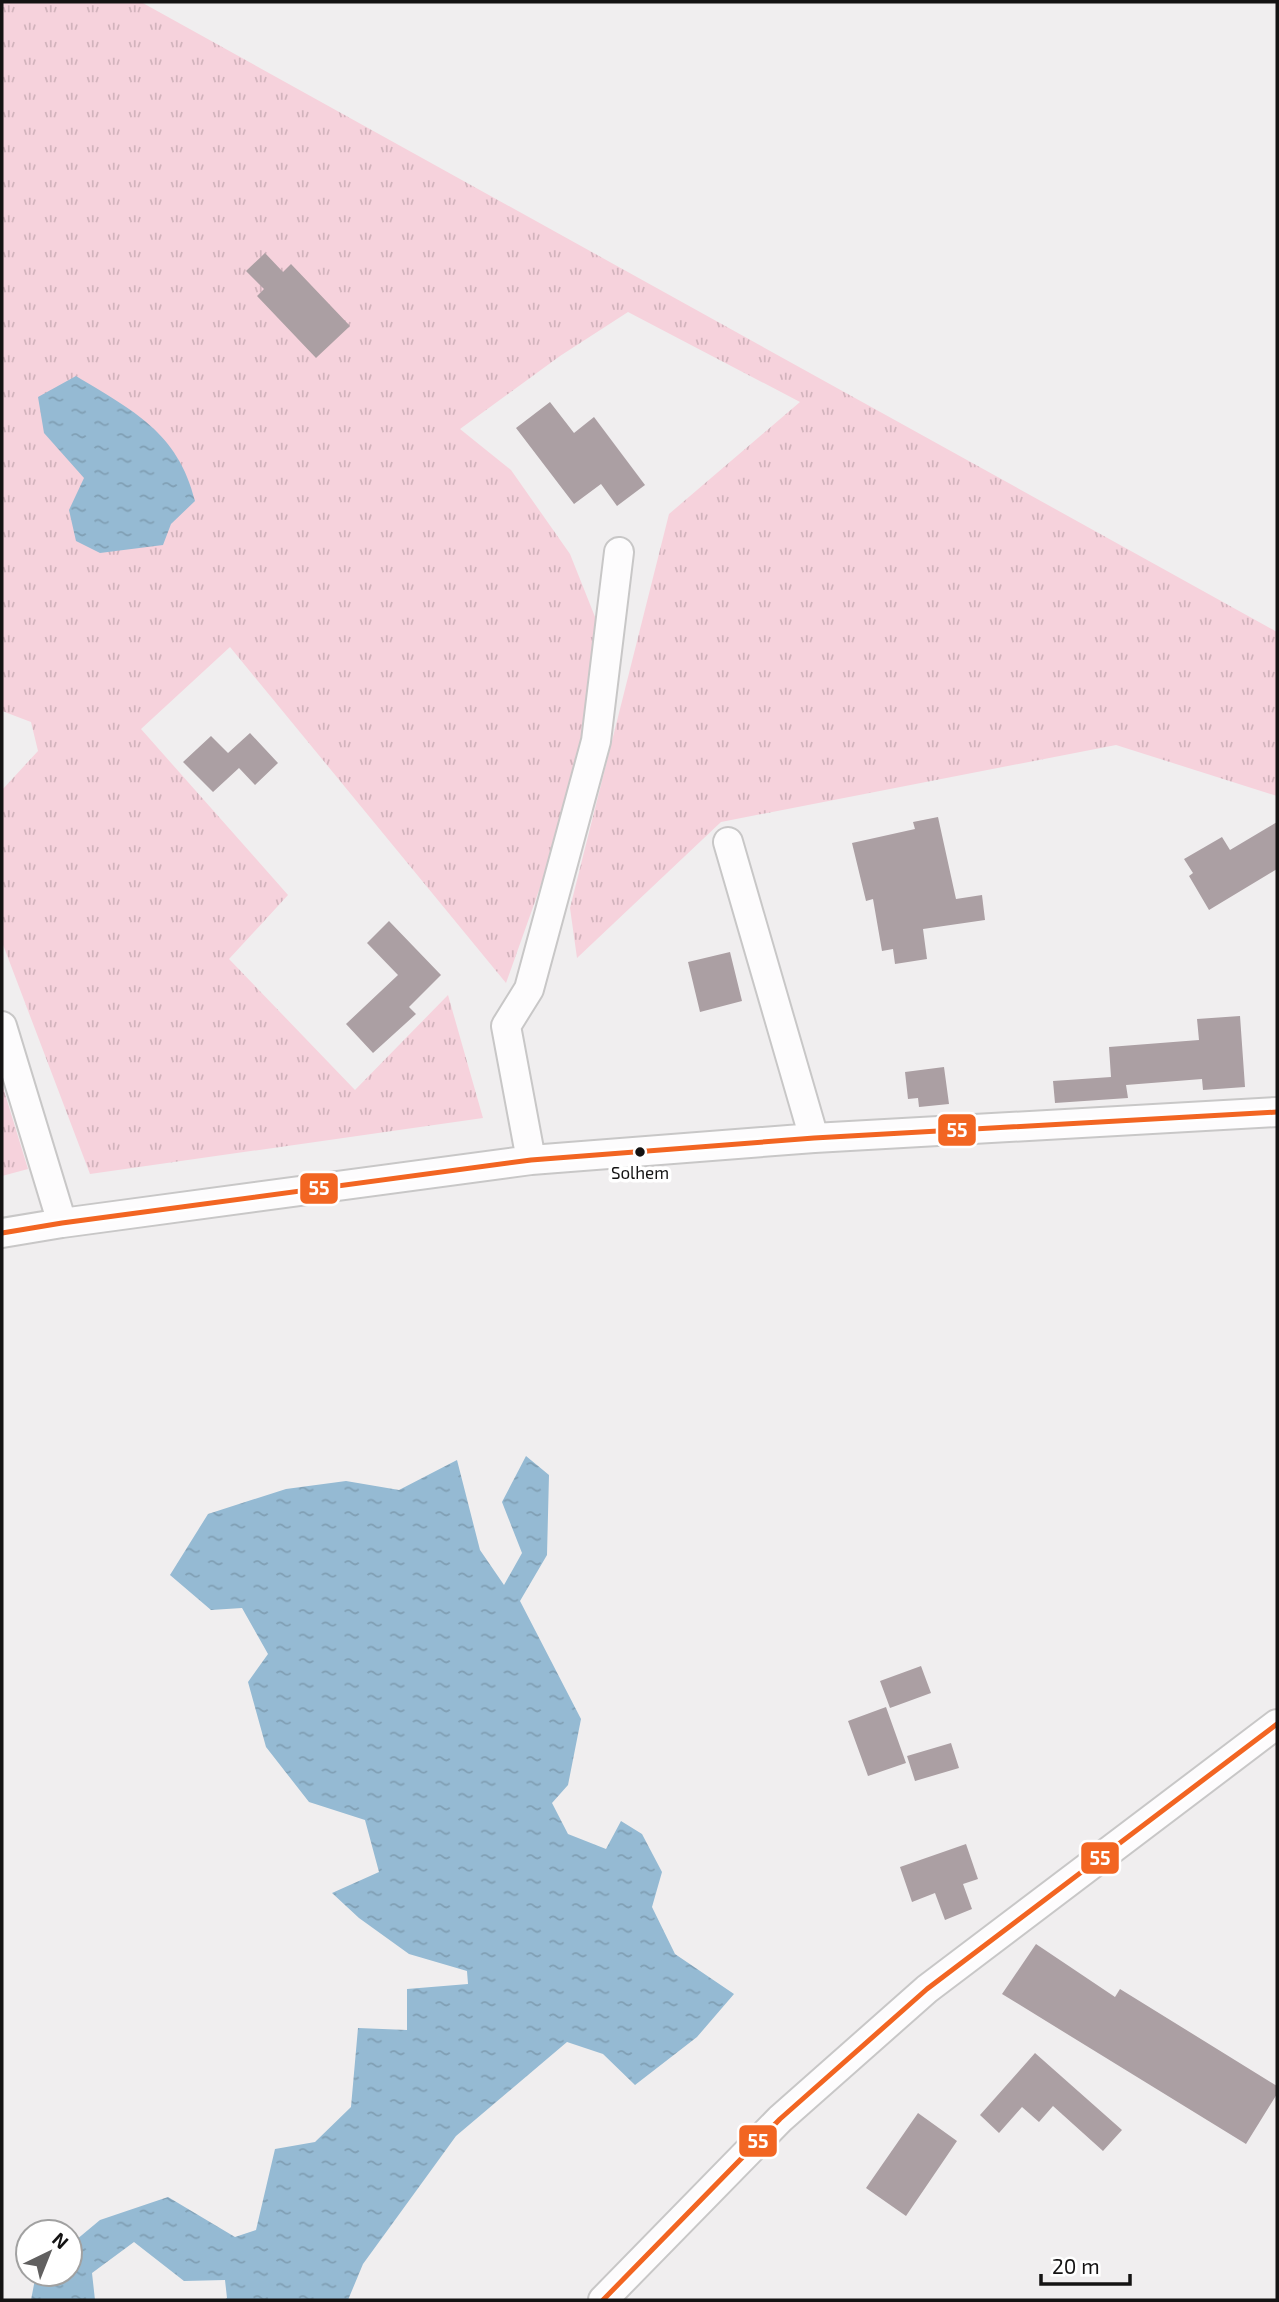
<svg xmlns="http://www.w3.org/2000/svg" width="1279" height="2302" font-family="'Exo 2',sans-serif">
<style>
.grass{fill:url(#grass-tufts)}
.water{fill:url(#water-ripples)}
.building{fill:#ab9fa3}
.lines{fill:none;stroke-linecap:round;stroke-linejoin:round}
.minor-casing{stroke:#c8c7c7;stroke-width:32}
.minor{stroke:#fdfcfd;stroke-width:28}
.bus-1-casing{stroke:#fff;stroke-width:10}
.bus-1{stroke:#f26522;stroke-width:5}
.bus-dot{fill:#141313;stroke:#fff;stroke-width:2.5}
.labels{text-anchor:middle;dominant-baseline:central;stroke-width:7;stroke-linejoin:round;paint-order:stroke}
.bus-label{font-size:17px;fill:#141313;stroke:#fff}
.line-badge{stroke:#fff;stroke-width:2.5}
.badge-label{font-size:19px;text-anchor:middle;font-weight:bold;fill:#fff}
</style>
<defs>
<pattern id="grass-tufts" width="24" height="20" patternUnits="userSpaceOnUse" patternTransform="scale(1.75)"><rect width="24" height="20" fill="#f6d2dc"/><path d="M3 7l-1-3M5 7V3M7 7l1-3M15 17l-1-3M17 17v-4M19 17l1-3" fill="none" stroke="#d2b3bc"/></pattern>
<pattern id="water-ripples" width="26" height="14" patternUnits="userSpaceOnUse" patternTransform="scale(1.75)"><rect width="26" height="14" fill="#95bad3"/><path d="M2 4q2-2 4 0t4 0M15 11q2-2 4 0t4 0" fill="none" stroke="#809fb4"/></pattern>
</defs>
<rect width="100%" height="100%" fill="#f0eeef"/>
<path class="grass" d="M 2,2 L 141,2 L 1277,632 L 1277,796 L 1116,745 L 721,822 L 577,958 L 570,908 L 669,514 L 800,402 L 628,312 L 560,356 L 460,429 L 511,470 L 570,554 L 605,642 L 559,834 L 506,983 L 230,647 L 141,729 L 288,895 L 229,959 L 355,1090 L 448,995 L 483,1118 L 90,1174 L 2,942 L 2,790 L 38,751 L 31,722 L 2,711 Z
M 2,1084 L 28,1169 L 2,1176 Z"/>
<path class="water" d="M 76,376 C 132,410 178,432 195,501 L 171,524 L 163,545 L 100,553 L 76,541 L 69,510 L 84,478 L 44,433 L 38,397 Z
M 526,1456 L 549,1475 L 547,1555 L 520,1601 L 581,1719 L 568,1785 L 552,1803 L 568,1834 L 606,1849 L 621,1821 L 642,1834 L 662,1872 L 652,1907 L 675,1954 L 734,1994 L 697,2037 L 635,2085 L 603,2054 L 567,2042 L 456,2136 L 363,2264 L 348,2300 L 224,2300 L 227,2298 L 225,2280 L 184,2281 L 134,2242 L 92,2273 L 95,2300 L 31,2300 L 36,2274 L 70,2274 L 70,2245 L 100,2220 L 168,2197 L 235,2237 L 256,2230 L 275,2149 L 315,2142 L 351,2107 L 358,2028 L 407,2030 L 407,1989 L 468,1984 L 467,1971 L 409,1954 L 359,1918 L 332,1893 L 379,1872 L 365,1820 L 309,1802 L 266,1747 L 248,1682 L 268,1654 L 242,1608 L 211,1610 L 170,1575 L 208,1514 L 286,1489 L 346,1481 L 399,1490 L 457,1460 L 480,1550 L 504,1585 L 522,1553 L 502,1502 Z"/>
<path class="building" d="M 265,253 L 283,272 L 291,264 L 350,326 L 316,358 L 257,296 L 264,289 L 246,271 Z
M 550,402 L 574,433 L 594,417 L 645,485 L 617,506 L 601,484 L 574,504 L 516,428 Z
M 250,733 L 278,763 L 255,785 L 239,768 L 213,792 L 183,762 L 211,736 L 228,753 Z
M 938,817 L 956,899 L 982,895 L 985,920 L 923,929 L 927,959 L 895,964 L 893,949 L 882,951 L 873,899 L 866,901 L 852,843 L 915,829 L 913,822 Z
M 1277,822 L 1277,869 L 1209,910 L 1189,876 L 1193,873 L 1184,859 L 1222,837 L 1230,850 Z
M 389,921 L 441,975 L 409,1007 L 416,1014 L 373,1053 L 346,1024 L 398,975 L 367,943 Z
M 730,952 L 742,1001 L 700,1012 L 688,962 Z
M 1240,1016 L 1245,1087 L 1203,1090 L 1202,1079 L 1126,1085 L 1128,1098 L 1055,1103 L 1053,1081 L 1111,1077 L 1109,1047 L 1199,1040 L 1197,1019 Z
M 944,1067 L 949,1104 L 919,1107 L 918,1098 L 908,1099 L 905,1072 Z
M 921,1666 L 931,1693 L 890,1708 L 880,1681 Z
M 886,1707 L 906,1763 L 868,1776 L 848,1721 Z
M 951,1743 L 959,1768 L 915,1781 L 907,1756 Z
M 966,1844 L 978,1879 L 963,1884 L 972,1909 L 945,1920 L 935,1893 L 912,1902 L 900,1867 Z
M 1036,1944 L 1115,1997 L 1120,1989 L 1277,2086 L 1277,2094 L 1246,2144 L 1002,1994 Z
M 1035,2053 L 1122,2130 L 1103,2151 L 1053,2106 L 1039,2122 L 1022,2107 L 999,2133 L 980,2115 Z
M 918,2113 L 957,2141 L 906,2216 L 866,2188 Z"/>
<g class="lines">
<g class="minor-casing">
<path id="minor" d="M 728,842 L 814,1138
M 2,1026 L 62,1223
M 531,1160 L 506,1026 L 529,989 L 596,741 L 619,552
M 2,1233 L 62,1223 L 531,1160 L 814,1138 L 1277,1112
M 603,2300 L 780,2119 L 927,1989 L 1277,1724"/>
</g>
<use href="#minor" class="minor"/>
<g class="bus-1-casing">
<path id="bus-1" d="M 2,1233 L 62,1223 L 531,1160 L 814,1138 L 1277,1112
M 603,2300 L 780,2119 L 927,1989 L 1277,1724"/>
</g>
<use href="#bus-1" class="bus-1"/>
</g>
<circle class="bus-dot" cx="640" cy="1152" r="6"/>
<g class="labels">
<g class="bus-label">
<text x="640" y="1172">Solhem</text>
</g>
</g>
<g class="line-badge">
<rect x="937" y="1113" width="40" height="34" rx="7" fill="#f26522"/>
<rect x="299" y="1172" width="40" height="33" rx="7" fill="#f26522"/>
<rect x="1080" y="1841" width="40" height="34" rx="7" fill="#f26522"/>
<rect x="738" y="2124" width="40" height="34" rx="7" fill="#f26522"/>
</g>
<g class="badge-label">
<text x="957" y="1137">55</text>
<text x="319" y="1195">55</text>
<text x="1100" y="1865">55</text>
<text x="758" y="2148">55</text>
</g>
<rect width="1279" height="2302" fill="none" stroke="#141313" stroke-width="7"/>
<g transform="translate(49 2253) rotate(43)"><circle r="33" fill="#ffffff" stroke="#a1a1a1" stroke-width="2"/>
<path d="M0-5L12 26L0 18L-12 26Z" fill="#616060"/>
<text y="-10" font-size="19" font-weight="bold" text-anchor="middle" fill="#141313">N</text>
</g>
<path d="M1041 2274v10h89v-10" fill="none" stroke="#141313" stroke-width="3.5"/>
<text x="1052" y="2274" font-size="21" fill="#141313" stroke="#ffffff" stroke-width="5" paint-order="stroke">20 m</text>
</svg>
